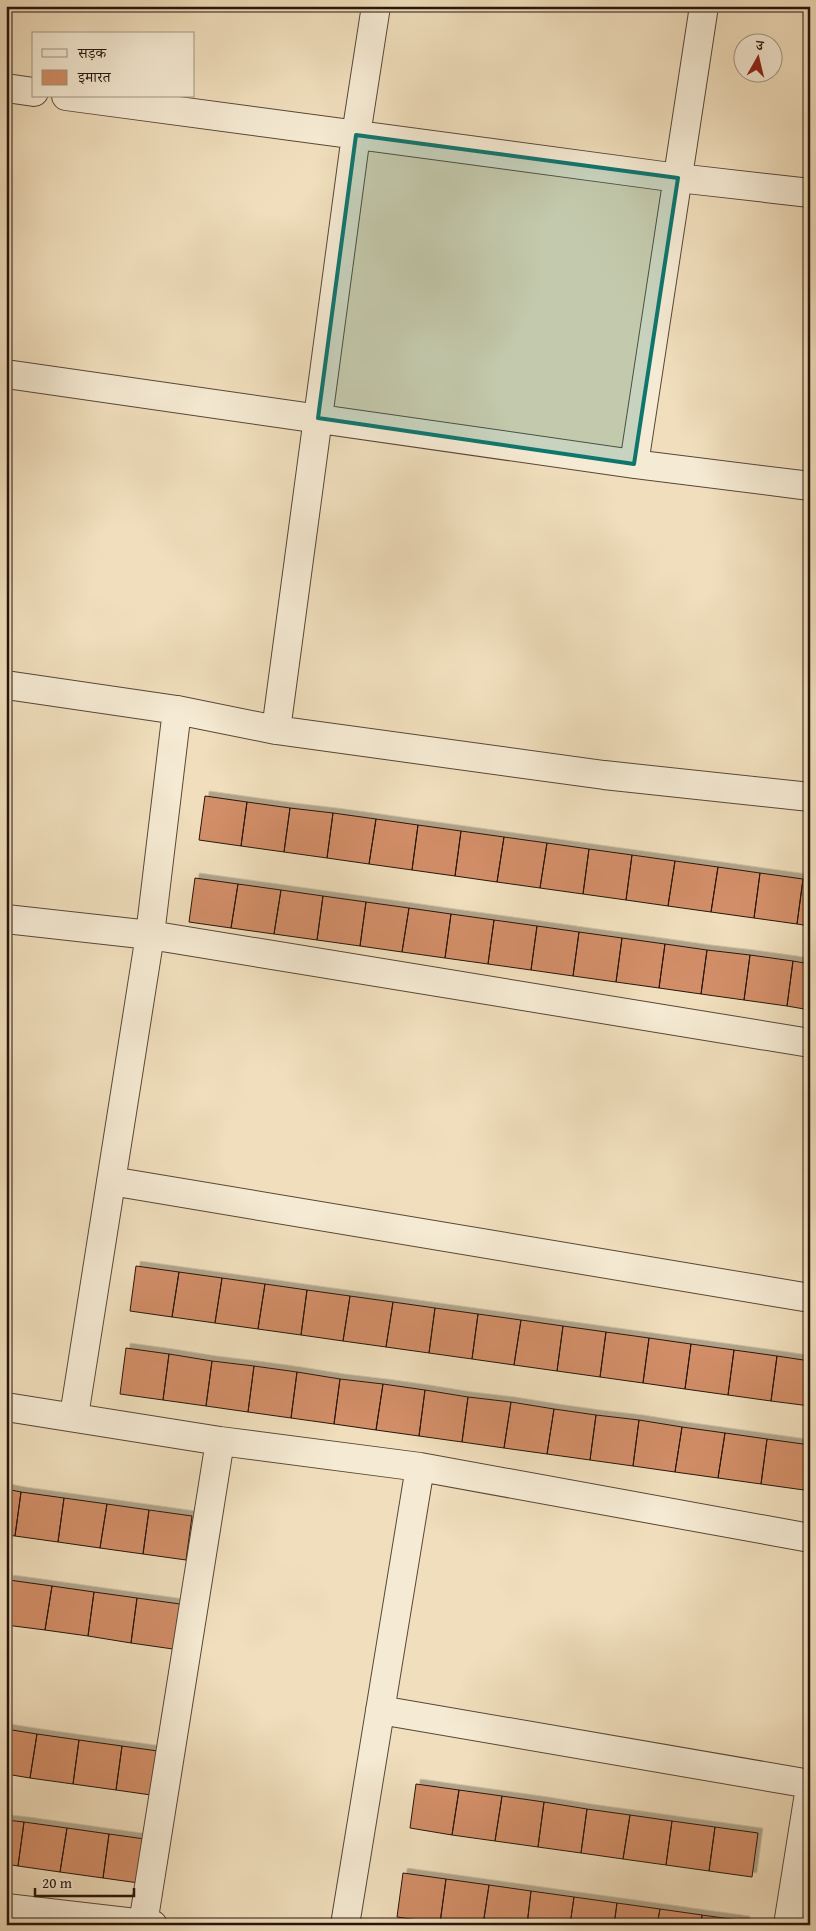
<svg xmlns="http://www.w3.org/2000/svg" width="816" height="1931" font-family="'Gentium Book Plus','Noto Serif Devanagari',serif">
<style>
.building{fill:#d28e67;stroke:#26150b;filter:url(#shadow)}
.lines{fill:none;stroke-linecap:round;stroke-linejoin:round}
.minor-casing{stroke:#584737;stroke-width:30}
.minor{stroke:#f5ead3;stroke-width:28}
.marked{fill:#0f766e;fill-opacity:0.2;stroke:#0f766e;stroke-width:4;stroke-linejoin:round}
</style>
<defs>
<filter id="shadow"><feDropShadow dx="4.5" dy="-4.5" stdDeviation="0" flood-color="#0004"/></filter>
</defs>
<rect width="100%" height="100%" fill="#f0debc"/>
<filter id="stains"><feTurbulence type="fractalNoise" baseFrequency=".004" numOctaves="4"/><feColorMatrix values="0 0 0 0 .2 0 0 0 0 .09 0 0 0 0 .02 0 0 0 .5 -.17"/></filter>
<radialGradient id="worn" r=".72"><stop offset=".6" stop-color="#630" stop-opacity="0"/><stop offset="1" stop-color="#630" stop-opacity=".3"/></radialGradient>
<path class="building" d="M 205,796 L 247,802 L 241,846 L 199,840 Z
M 247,802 L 290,808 L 284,852 L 241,846 Z
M 290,808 L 333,813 L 327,858 L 284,852 Z
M 333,813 L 376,819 L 369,864 L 327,858 Z
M 376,819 L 418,825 L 412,870 L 369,864 Z
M 418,825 L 461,831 L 455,876 L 412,870 Z
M 461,831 L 504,837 L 497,882 L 455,876 Z
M 504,837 L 547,843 L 540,888 L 497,882 Z
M 547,843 L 589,849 L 583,894 L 540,888 Z
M 589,849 L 632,855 L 626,900 L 583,894 Z
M 632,855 L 675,861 L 668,906 L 626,900 Z
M 675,861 L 718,867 L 711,912 L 668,906 Z
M 718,867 L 760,873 L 754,918 L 711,912 Z
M 760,873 L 803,879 L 797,924 L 754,918 Z
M 195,878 L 238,884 L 231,928 L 189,922 Z
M 803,879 L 810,880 L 810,926 L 797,924 Z
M 238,884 L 281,890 L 274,934 L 231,928 Z
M 281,890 L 323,896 L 317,940 L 274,934 Z
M 323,896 L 366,902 L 360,946 L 317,940 Z
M 366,902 L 409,908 L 402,952 L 360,946 Z
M 409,908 L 451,914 L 445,958 L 402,952 Z
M 451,914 L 494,920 L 488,964 L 445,958 Z
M 494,920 L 537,926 L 531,970 L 488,964 Z
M 537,926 L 579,932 L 573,976 L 531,970 Z
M 579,932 L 622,938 L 616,982 L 573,976 Z
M 622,938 L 665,944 L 659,988 L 616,982 Z
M 665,944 L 707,950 L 701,994 L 659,988 Z
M 707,950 L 750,955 L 744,1000 L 701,994 Z
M 750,955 L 793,961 L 787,1006 L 744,1000 Z
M 793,961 L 810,964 L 810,1010 L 787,1006 Z
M 136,1266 L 179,1272 L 172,1317 L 130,1311 Z
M 179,1272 L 222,1278 L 215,1323 L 172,1317 Z
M 222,1278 L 265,1284 L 258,1329 L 215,1323 Z
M 265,1284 L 307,1290 L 301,1335 L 258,1329 Z
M 307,1290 L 350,1296 L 343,1341 L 301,1335 Z
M 350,1296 L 393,1302 L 386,1347 L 343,1341 Z
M 393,1302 L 435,1308 L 429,1353 L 386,1347 Z
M 435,1308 L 478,1314 L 472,1359 L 429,1353 Z
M 478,1314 L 521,1320 L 514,1365 L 472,1359 Z
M 521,1320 L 563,1326 L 557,1371 L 514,1365 Z
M 563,1326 L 606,1332 L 600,1377 L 557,1371 Z
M 606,1332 L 649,1338 L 643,1383 L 600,1377 Z
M 649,1338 L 691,1344 L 685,1389 L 643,1383 Z
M 691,1344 L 734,1350 L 728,1395 L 685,1389 Z
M 126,1348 L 169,1354 L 163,1400 L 120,1394 Z
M 734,1350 L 777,1356 L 771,1401 L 728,1395 Z
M 169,1354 L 212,1361 L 206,1406 L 163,1400 Z
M 777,1356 L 810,1361 L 810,1406 L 771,1401 Z
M 212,1361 L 254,1366 L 248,1412 L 206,1406 Z
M 254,1366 L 297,1372 L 291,1418 L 248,1412 Z
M 297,1372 L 340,1379 L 334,1424 L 291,1418 Z
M 340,1379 L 383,1384 L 376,1430 L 334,1424 Z
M 383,1384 L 425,1390 L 419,1436 L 376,1430 Z
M 425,1390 L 468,1397 L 462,1442 L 419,1436 Z
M 468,1397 L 511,1402 L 504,1448 L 462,1442 Z
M 511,1402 L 554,1409 L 547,1454 L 504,1448 Z
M 554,1409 L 596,1415 L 590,1460 L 547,1454 Z
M 596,1415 L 639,1420 L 633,1466 L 590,1460 Z
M 639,1420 L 682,1427 L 675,1472 L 633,1466 Z
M 682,1427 L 725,1433 L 718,1478 L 675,1472 Z
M 725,1433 L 767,1439 L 761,1484 L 718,1478 Z
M 767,1439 L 810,1445 L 804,1490 L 761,1484 Z
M 6,1489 L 21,1492 L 15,1536 L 6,1535 Z
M 21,1492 L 64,1498 L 58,1542 L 15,1536 Z
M 64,1498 L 107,1504 L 100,1548 L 58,1542 Z
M 107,1504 L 149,1510 L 143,1554 L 100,1548 Z
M 149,1510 L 192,1516 L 186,1560 L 143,1554 Z
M 9,1580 L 52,1586 L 45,1630 L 6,1625 Z
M 52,1586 L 94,1592 L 88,1636 L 45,1630 Z
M 94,1592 L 137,1598 L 131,1643 L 88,1636 Z
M 137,1598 L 180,1604 L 173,1649 L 131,1643 Z
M 6,1729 L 37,1734 L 30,1778 L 6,1774 Z
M 37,1734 L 79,1740 L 73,1784 L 30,1778 Z
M 79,1740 L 122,1746 L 116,1790 L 73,1784 Z
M 122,1746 L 165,1752 L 158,1796 L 116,1790 Z
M 416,1784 L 459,1790 L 452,1835 L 410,1828 Z
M 459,1790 L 502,1796 L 495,1841 L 452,1835 Z
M 502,1796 L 544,1802 L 538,1847 L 495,1841 Z
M 544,1802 L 587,1809 L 581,1853 L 538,1847 Z
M 587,1809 L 630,1815 L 623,1859 L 581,1853 Z
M 630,1815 L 672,1821 L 666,1865 L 623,1859 Z
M 6,1820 L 24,1822 L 18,1866 L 6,1864 Z
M 672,1821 L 715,1827 L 709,1871 L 666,1865 Z
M 24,1822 L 67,1828 L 60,1872 L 18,1866 Z
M 715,1827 L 758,1833 L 752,1877 L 709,1871 Z
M 67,1828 L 109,1834 L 103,1878 L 60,1872 Z
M 109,1834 L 152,1840 L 146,1884 L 103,1878 Z
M 403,1873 L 446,1879 L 440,1923 L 397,1917 Z
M 446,1879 L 489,1885 L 483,1925 L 440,1923 Z
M 489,1885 L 531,1891 L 527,1925 L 483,1925 Z
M 531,1891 L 574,1897 L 570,1925 L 527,1925 Z
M 574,1897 L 617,1903 L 614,1925 L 570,1925 Z
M 617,1903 L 660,1909 L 657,1925 L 614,1925 Z
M 660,1909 L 702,1915 L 701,1925 L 657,1925 Z
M 702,1915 L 745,1921 L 745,1925 L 701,1925 Z"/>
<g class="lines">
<g class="minor-casing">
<path id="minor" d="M 6,88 L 34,92
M 66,96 L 678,178 L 810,193
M 6,374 L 634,464 L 810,486
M 634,464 L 704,6
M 6,685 L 177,710 L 276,730 L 604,775 L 810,797
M 276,730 L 356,135 L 376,6
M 6,919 L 150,935 L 810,1043
M 111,1181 L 810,1298
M 6,1407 L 220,1441 L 420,1467 L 810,1538
M 74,1416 L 150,935 L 177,710
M 380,1710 L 810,1784
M 6,1908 L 153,1925
M 143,1924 L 220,1441
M 345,1925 L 420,1467
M 788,1925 L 810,1787"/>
</g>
<use href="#minor" class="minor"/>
</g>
<path class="marked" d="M 356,135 L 678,178 L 634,464 L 318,418 Z"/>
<rect width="816" height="1931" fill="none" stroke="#f0debc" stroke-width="25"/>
<rect x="8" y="8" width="801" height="1916" fill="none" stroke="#26150b" stroke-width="2.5"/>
<rect x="12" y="12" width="791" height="1906" fill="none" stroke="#26150b"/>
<rect x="32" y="32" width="162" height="65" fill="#f5ead3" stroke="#a29583"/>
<rect x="42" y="49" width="25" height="8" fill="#f5ead3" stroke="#a29583"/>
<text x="78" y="58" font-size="15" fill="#26150b">सड़क</text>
<rect x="42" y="70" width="25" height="15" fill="#d28e67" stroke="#a29583"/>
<text x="78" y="82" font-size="15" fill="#26150b">इमारत</text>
<g transform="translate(758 58) rotate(8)"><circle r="24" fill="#f5ead3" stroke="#a29583"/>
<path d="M0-4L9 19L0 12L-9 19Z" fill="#8f2418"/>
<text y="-8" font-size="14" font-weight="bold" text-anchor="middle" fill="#26150b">उ</text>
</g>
<path d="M35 1888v8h99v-8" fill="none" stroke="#26150b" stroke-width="2.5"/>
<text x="42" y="1888" font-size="15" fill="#26150b" stroke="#f5ead3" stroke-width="4" paint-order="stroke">20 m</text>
<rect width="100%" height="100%" filter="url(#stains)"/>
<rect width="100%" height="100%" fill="url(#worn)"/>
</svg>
